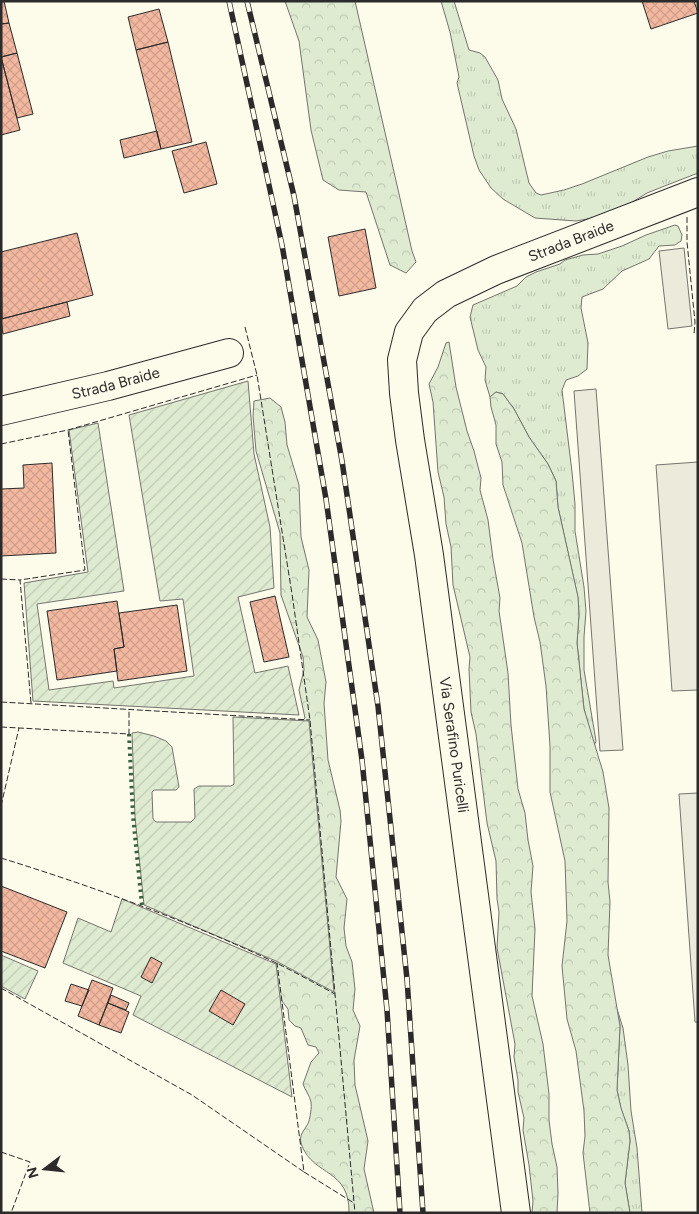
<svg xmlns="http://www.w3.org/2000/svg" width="699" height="1214" font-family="Figtree,sans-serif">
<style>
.grass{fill:url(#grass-tufts);stroke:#74746e}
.forest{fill:url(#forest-crowns);stroke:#74746e}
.garden{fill:url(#garden-furrows);stroke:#74746e}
.parking{fill:#eceadb;stroke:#74746e}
.building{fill:url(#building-cross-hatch);stroke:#2b2b2b}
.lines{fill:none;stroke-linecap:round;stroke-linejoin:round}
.minor-casing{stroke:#2b2b2b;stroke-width:30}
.minor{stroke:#fdfbea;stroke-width:28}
.rail-casing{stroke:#2b2b2b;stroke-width:5.5}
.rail{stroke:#fdfbea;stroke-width:4;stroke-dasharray:11;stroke-linecap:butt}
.hedge{stroke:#34623c;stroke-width:4;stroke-dasharray:2.5 4;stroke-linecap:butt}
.fence{stroke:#2b2b2b;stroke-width:1;stroke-dasharray:6 2.5;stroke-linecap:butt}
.labels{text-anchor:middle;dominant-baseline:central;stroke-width:4;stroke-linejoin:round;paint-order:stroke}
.street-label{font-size:15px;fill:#2b2b2b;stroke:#fdfbea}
</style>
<defs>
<pattern id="grass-tufts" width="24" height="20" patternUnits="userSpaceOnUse" patternTransform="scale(1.25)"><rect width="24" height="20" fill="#deebd1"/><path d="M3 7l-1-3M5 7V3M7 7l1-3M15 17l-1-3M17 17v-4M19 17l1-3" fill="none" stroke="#bfcab4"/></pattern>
<pattern id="forest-crowns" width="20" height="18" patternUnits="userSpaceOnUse" patternTransform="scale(1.25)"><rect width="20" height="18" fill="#deebd1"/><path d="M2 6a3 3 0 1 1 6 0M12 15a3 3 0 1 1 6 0" fill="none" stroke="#bfcab4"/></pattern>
<pattern id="garden-furrows" width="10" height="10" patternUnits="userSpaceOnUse" patternTransform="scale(1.25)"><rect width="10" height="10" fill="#deebd1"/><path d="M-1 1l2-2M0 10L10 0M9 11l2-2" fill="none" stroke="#bfcab4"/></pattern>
<pattern id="building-cross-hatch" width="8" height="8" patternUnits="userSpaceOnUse" patternTransform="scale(1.25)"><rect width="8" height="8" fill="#f2b8a0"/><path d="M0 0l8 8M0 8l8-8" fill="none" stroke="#d09e8a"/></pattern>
</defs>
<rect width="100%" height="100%" fill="#fdfbea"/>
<path class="grass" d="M 441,1 L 454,1 L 469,50 L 480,53 L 485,57 L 498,80 L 502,99 L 516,129 L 529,183 L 536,193 L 541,195 L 564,190 L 582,184 L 648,157 L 668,151 L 698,146 L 698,173 L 662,187 L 647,193 L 626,206 L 598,217 L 576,221 L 535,218 L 503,199 L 491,188 L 479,170 L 474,156 L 457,83 L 459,77 L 450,32 Z
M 675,225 L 678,226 L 682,235 L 681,241 L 675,245 L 659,246 L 649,259 L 622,271 L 603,289 L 582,297 L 581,308 L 588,343 L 587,369 L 578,376 L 566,380 L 562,390 L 572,472 L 575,504 L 575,531 L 584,587 L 586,611 L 584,637 L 584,670 L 596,741 L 594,746 L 584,709 L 577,643 L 579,615 L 578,598 L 558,507 L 556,481 L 548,464 L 529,437 L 514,409 L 503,394 L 496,392 L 490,397 L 485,380 L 486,367 L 478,350 L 470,317 L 473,305 L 517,286 L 526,277 L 536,272 L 560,264 L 565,260 L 583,255 L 598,254 L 622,246 L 646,235 Z
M 617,1009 L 623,1028 L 628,1065 L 631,1111 L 637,1148 L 642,1213 L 630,1213 L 625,1183 L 630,1141 L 629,1131 L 621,1109 L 617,1090 L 620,1026 Z"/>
<path class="forest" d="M 285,1 L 355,1 L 412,251 L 416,262 L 406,273 L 390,265 L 366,192 L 339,190 L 323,180 L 311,130 L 299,41 Z
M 449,342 L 456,387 L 467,431 L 474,451 L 481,478 L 480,490 L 488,520 L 493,559 L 500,598 L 499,611 L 508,673 L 511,725 L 518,789 L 525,813 L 528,840 L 533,866 L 531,892 L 535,929 L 532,996 L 543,1044 L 549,1094 L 549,1120 L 552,1144 L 557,1167 L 558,1193 L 557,1213 L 532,1213 L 533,1201 L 529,1165 L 523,1130 L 524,1118 L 518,1092 L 518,1080 L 514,1057 L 515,1044 L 497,948 L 499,912 L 497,899 L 496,861 L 487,823 L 476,734 L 471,712 L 469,669 L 470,657 L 453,585 L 451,547 L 446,524 L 444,497 L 438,472 L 433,402 L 429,384 L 438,367 L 446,343 Z
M 496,392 L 503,394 L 514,409 L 529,437 L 548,464 L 556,481 L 558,507 L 578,597 L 579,615 L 577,643 L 584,709 L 603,772 L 609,808 L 608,882 L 610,902 L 608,955 L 620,1026 L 617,1090 L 621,1108 L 629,1131 L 630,1141 L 625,1183 L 630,1213 L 590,1213 L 583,1153 L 585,1136 L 584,1111 L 576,1051 L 567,1019 L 562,966 L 567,921 L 565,861 L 550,792 L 550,746 L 546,686 L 540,642 L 534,617 L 522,543 L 503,485 L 502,462 L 496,444 L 496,425 L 491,407 L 490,397 Z
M 270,398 L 281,407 L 285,422 L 287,445 L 299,485 L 301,537 L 309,570 L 307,617 L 318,640 L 326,682 L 324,703 L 328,760 L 340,810 L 341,821 L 336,877 L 347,899 L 344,928 L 346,946 L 352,962 L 355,989 L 353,1010 L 360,1026 L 354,1060 L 355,1085 L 368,1141 L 364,1169 L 374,1213 L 349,1213 C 350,1169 314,1176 302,1146 C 297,1134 306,1130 309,1121 C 310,1117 312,1107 311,1102 C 310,1096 305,1090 303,1084 L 311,1062 L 319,1053 L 316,1047 L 308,1045 L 301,1028 L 295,1026 L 289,1020 L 288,1009 L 279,997 L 269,969 L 279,962 L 296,728 L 305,718 L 299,690 L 304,670 L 303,657 L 281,595 L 280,533 L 256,451 L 253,416 L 254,401 Z"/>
<path class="garden" d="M 248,381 L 254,454 L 270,527 L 274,588 L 238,597 L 255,673 L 288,666 L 299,715 L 33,701 L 24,583 L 88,572 L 69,430 L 98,423 L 124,591 L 37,604 L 49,690 L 113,681 L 114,688 L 194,676 L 183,599 L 160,601 L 129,415 Z
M 233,717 L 309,721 L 334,992 L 276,961 L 144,905 L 135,817 L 132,733 L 138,732 L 154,736 L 166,741 L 172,747 L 179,787 L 176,790 L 154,790 L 152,792 L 153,819 L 156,822 L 191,822 L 195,818 L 194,789 L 199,786 L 231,786 L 234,784 Z
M 122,899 L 276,964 L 292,1097 L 133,1015 L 141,996 L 63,963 L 78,918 L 111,932 Z
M 1,955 L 38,971 L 25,999 L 1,986 Z"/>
<path class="parking" d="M 684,248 L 692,326 L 668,329 L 659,251 Z
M 596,389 L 623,750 L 600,751 L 574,391 Z
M 698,462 L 698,690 L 672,691 L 656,465 Z
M 698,793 L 698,1022 L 695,1022 L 679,794 Z"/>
<path class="building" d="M 1,1 L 4,1 L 9,23 L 1,24 Z
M 642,1 L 694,1 L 698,13 L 651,29 Z
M 159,9 L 168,42 L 136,50 L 128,17 Z
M 9,23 L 17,53 L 1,57 L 1,24 Z
M 168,42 L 192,142 L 161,149 L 136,50 Z
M 17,53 L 33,114 L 17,118 L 1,57 Z
M 1,57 L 20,130 L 1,135 Z
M 157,131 L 161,149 L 124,158 L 120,140 Z
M 206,142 L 217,184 L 184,193 L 172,151 Z
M 365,229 L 376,288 L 339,296 L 328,237 Z
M 77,233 L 93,295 L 2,319 L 1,252 Z
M 67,302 L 70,316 L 3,334 L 1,319 Z
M 52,463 L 56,553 L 1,556 L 1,489 L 24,488 L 23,465 Z
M 275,596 L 289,657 L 264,662 L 250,602 Z
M 117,601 L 124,647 L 114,649 L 117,671 L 57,680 L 47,611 Z
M 177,605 L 187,671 L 118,681 L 114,649 L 124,647 L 119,613 Z
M 1,886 L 67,912 L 45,968 L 1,951 Z
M 151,957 L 162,963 L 152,983 L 141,977 Z
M 92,980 L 113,988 L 99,1025 L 78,1016 Z
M 71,984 L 89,990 L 82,1006 L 65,1001 Z
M 221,990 L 245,1004 L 233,1025 L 209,1011 Z
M 111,995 L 129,1003 L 126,1010 L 108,1003 Z
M 108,1003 L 129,1012 L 121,1033 L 99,1025 Z"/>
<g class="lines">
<g class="minor-casing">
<g id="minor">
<path id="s1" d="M 1,411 L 108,386 L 229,353"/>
<path id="s2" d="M 516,1213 L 429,555 L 410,440 L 404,393 L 402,360 L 409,332 L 425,310 L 446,294 L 496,270 L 698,192"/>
</g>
</g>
<use href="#minor" class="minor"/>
<g class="rail-casing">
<path id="rail" d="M 229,1 L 282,245 L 326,499 L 362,760 L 387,1010 L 400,1213
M 247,1 L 294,196 L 342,461 L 378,706 L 407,979 L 423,1213"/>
</g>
<use href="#rail" class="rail"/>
<path class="hedge" d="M 129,734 L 133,816 L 142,906"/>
<path class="fence" d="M 687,217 L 687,242 L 695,322 L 694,334
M 245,327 L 257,375 L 292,594 L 310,720 L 355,1213
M 1,444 L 68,430 L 257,375
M 1,579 L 20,580
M 1,702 L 310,720
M 31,703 L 20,580 L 85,570 L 68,430
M 1,727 L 129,734 L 129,709
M 1,806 L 19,728
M 1,858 C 88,885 174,916 257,954 C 284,966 309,980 335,994
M 1,988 L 192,1095 L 304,1172 L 277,963
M 1,1152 L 30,1162 L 11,1213
M 304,1172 L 354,1203"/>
</g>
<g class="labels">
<g class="street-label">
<text stroke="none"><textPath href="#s2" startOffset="1079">Strada Braide</textPath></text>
<text stroke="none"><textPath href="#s1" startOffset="118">Strada Braide</textPath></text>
<text transform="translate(454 745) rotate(82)">Via Serafino Puricelli</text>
</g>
</g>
<rect width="699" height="1214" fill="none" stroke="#2b2b2b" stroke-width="5"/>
<g transform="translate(45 1169) rotate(254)" stroke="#fdfbea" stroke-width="4" paint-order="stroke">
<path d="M0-4L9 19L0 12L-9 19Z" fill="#2b2b2b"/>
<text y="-8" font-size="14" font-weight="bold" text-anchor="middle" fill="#2b2b2b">N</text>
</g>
</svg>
